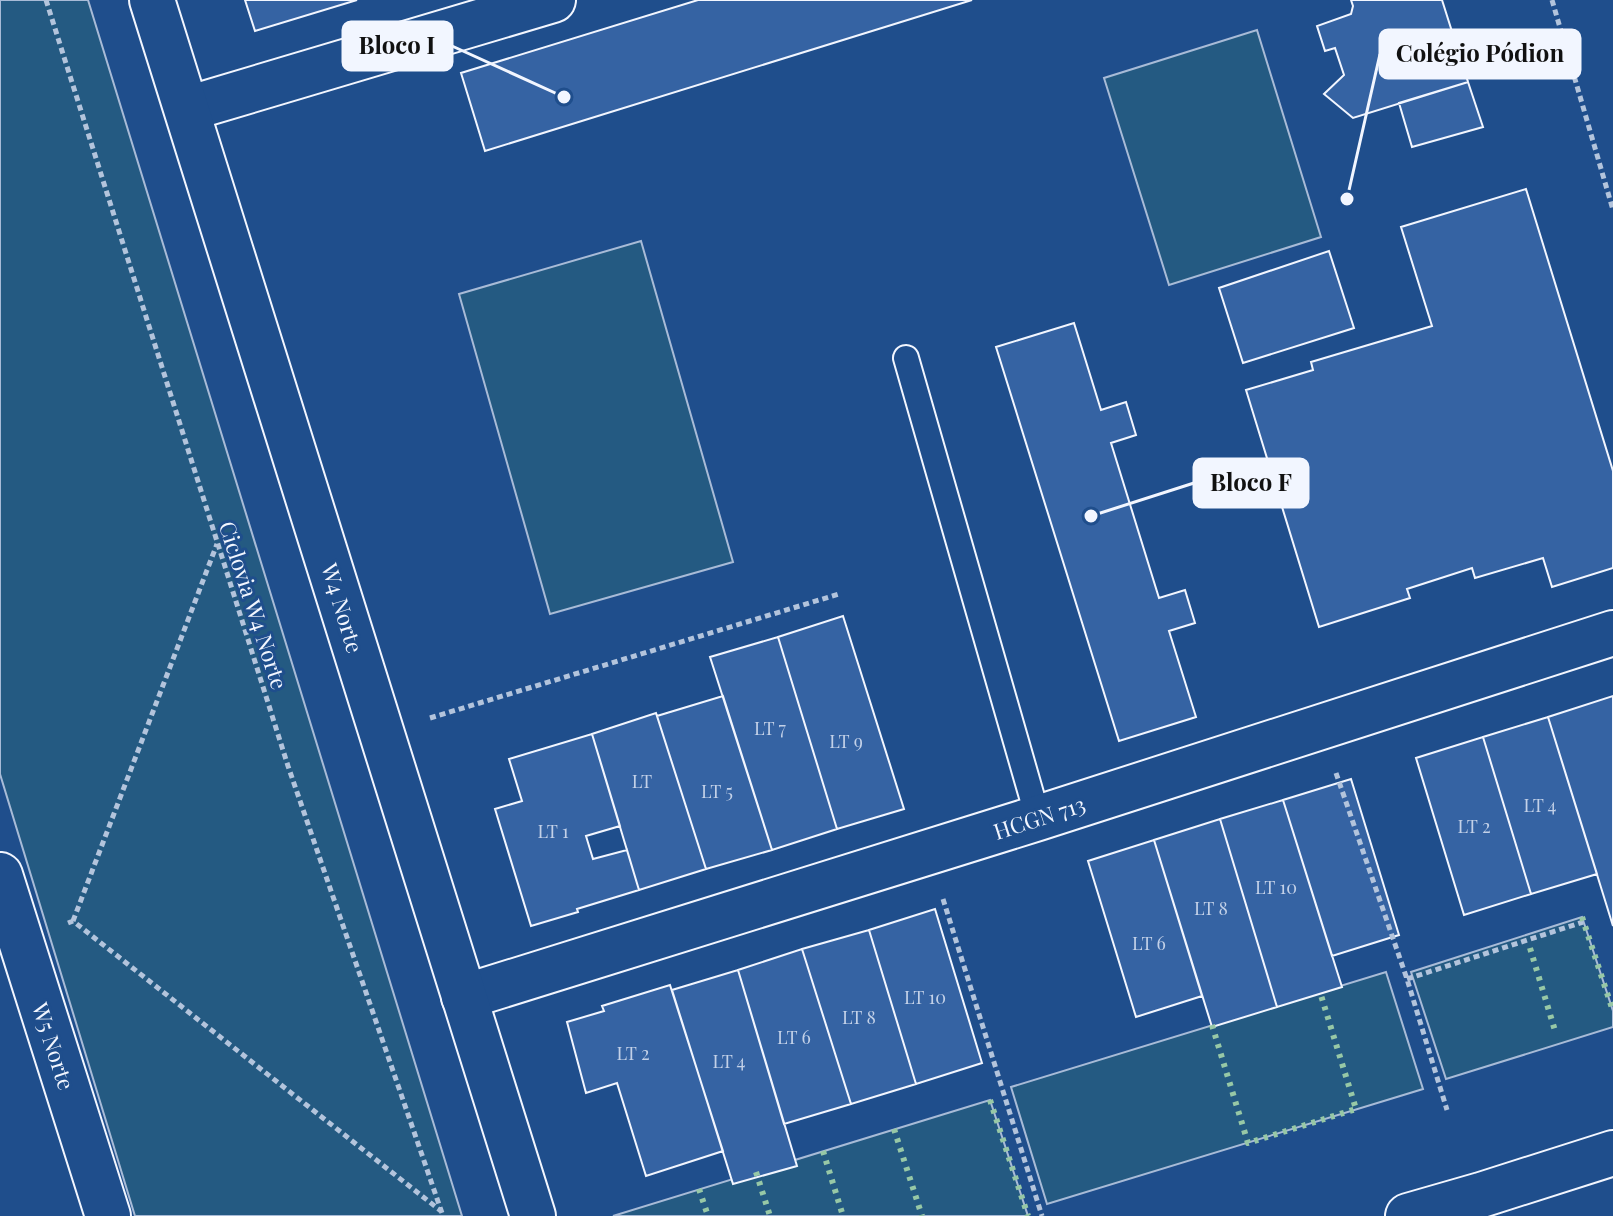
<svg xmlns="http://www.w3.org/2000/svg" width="1613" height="1216" font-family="'Playfair Display',serif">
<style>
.green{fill:#245a82;stroke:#a8bbd7;stroke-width:2}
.building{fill:#3563a3;stroke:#f2f6ff;stroke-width:2}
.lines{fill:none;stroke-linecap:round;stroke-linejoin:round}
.service-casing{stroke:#f2f6ff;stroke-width:28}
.minor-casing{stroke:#f2f6ff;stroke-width:48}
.tertiary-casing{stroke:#f2f6ff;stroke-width:48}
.secondary-casing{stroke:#f2f6ff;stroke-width:48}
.path{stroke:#b3c4dc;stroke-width:5;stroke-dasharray:6 4;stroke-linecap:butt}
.service{stroke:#1f4e8c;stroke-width:24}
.minor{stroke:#1f4e8c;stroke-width:44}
.tertiary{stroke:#1f4e8c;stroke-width:44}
.secondary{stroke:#1f4e8c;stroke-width:44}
.hedge{stroke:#97c8a6;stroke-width:6;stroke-dasharray:4 6;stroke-linecap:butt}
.labels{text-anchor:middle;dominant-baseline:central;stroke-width:6;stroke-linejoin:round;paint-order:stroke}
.number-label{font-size:18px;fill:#c3d1e8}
.street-label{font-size:22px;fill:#f2f6ff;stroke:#1f4e8c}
.leader{fill:none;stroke:#f2f6ff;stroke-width:3}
.callout-dot{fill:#f2f6ff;stroke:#1f4e8c;stroke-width:3}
.callout{fill:#f2f6ff;stroke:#f2f6ff;stroke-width:3}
.callout-label{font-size:24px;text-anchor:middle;font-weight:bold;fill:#111}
</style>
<rect width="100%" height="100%" fill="#1f4e8c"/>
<path class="green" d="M 0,0 L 88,0 L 462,1216 L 135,1216 L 0,774 Z
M 1257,30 L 1321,237 L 1169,285 L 1104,78 Z
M 641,241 L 733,562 L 550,614 L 459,294 Z
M 1582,917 L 1613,1011 L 1613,1027 L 1446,1079 L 1411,972 Z
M 1386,972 L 1423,1089 L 1047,1204 L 1011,1087 Z
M 990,1100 L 1028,1216 L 613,1216 Z"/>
<path class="building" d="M 245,0 L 357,0 L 255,31 Z
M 698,0 L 972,0 L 485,151 L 461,73 Z
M 1351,0 L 1442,0 L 1468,82 L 1353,118 L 1324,94 L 1344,75 L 1335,48 L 1325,51 L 1317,26 L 1351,14 L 1353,6 Z
M 1468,82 L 1483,127 L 1412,147 L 1399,103 Z
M 1526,189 L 1613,471 L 1613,568 L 1552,587 L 1543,558 L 1475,578 L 1472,568 L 1407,589 L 1410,598 L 1319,627 L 1246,390 L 1313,370 L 1311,362 L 1432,326 L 1401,227 Z
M 1329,251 L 1354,328 L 1243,363 L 1219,288 Z
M 1074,323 L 1101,410 L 1126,402 L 1136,435 L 1111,443 L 1159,598 L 1185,590 L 1195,623 L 1169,631 L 1196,717 L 1119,741 L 996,347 Z
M 843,616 L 904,809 L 837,829 L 778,637 Z
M 778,637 L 837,829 L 772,850 L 710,657 Z
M 723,696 L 772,850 L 706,869 L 657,716 Z
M 1613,696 L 1613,926 L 1548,717 Z
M 656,713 L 706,869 L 639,890 L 592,734 Z
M 1548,717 L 1597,874 L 1531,894 L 1483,737 Z
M 592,734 L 620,826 L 586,836 L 593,859 L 627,850 L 639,890 L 577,909 L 578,912 L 531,926 L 495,809 L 522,801 L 509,759 Z
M 1483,737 L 1531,894 L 1464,915 L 1416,758 Z
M 1351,779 L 1399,935 L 1332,956 L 1283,800 Z
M 1283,800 L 1342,987 L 1277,1007 L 1220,819 Z
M 1220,819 L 1277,1007 L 1212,1027 L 1154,840 Z
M 1154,840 L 1202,996 L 1136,1017 L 1088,861 Z
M 935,909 L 982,1063 L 916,1084 L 869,930 Z
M 869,930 L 916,1084 L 851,1104 L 802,949 Z
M 802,949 L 851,1104 L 784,1124 L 738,970 Z
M 738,970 L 797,1166 L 733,1184 L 672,990 Z
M 670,985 L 723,1151 L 646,1176 L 617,1083 L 586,1093 L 567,1022 L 604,1011 L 602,1006 Z"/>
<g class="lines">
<g class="service-casing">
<path id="service" d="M 906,358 L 1038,818"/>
</g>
<g class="minor-casing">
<path id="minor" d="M 187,109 L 553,0
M 464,997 L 1038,818 L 1613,633"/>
</g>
<g class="tertiary-casing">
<path id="tertiary" d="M 1408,1216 L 1481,1195 L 1613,1153"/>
</g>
<g class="secondary-casing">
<path id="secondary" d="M 152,0 L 533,1216
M 0,875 L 108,1216"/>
</g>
<path class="path" d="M 46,0 L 288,766 L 443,1216
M 1552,0 L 1613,210
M 430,718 L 839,594
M 1336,773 L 1407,979 L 1447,1110
M 943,899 L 1042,1216
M 73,921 L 217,544
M 68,923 L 73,921 L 441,1211
M 1407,979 L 1583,922"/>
<use href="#service" class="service"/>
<use href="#minor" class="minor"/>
<use href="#tertiary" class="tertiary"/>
<use href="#secondary" class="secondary"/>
<path class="hedge" d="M 1582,917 L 1613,1011
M 1530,948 L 1556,1034
M 1212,1025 L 1248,1143 L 1356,1109 L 1320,992
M 990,1100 L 1028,1216
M 894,1129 L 922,1216
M 823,1151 L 843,1216
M 756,1172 L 770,1216
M 699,1189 L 708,1216"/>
</g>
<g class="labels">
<g class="number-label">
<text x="770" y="728">LT 7</text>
<text x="846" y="741">LT 9</text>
<text x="642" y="781">LT</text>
<text x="717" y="791">LT 5</text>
<text x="1540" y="805">LT 4</text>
<text x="1474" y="826">LT 2</text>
<text x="553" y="831">LT 1</text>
<text x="1276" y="887">LT 10</text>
<text x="1211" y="908">LT 8</text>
<text x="1149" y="943">LT 6</text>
<text x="925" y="997">LT 10</text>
<text x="859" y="1017">LT 8</text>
<text x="794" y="1037">LT 6</text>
<text x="633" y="1053">LT 2</text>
<text x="729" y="1061">LT 4</text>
</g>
<g class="street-label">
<text transform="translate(254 605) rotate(72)">Ciclovia W4 Norte</text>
<text transform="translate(343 608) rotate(73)">W4 Norte</text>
<text transform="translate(1039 817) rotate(-18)">HCGN 713</text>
<text transform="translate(54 1046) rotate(72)">W5 Norte</text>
</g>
</g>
<path class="leader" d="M564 97L452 46M1347 199L1380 54M1091 516L1194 483"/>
<g class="callout-dot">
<circle cx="564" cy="97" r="8"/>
<circle cx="1347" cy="199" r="8"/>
<circle cx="1091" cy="516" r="8"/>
</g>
<g class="callout">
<rect x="343" y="22" width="109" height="48" rx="8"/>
<rect x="1380" y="30" width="200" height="48" rx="8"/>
<rect x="1194" y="459" width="114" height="48" rx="8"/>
</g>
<g class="callout-label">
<text x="397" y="54">Bloco I</text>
<text x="1480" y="62">Colégio Pódion</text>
<text x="1251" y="491">Bloco F</text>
</g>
</svg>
